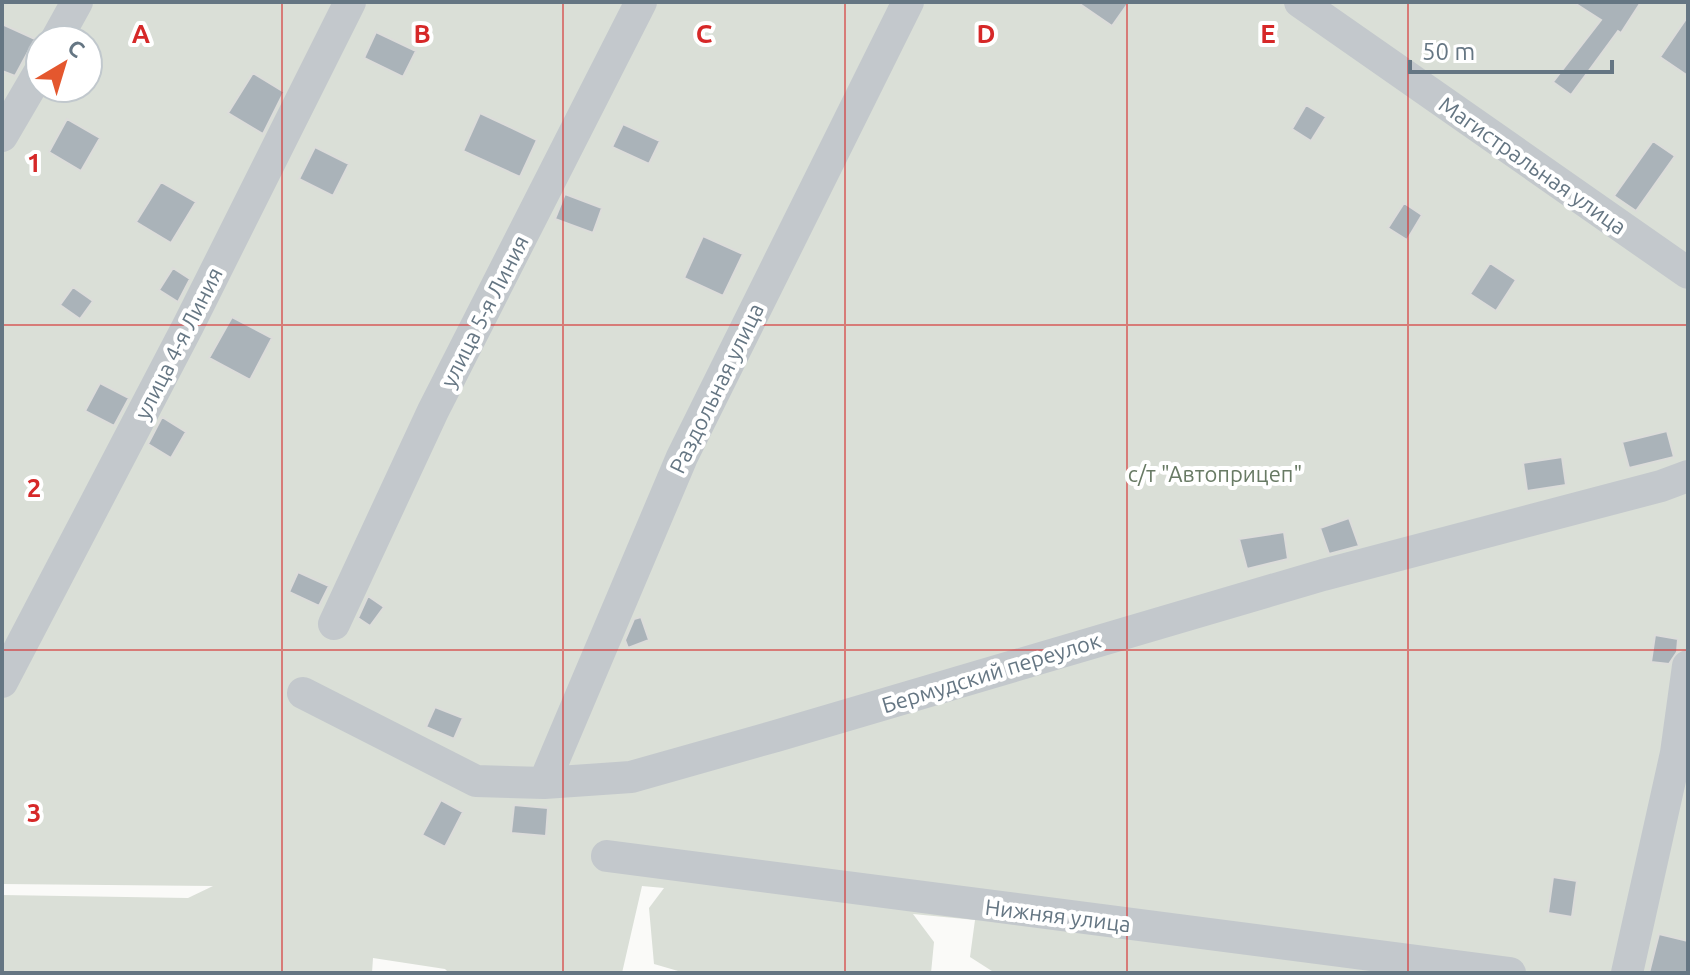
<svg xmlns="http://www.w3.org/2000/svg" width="1690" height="975" font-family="Ubuntu,sans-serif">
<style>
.green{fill:#dadfd7;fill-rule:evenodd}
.building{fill:#aab3b9;stroke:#dcdcda;stroke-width:2}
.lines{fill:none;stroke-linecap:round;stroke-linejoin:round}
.minor{stroke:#c3c8cc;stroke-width:32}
.grid{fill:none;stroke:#d62828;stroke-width:2;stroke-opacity:0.55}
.labels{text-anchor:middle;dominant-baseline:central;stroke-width:8;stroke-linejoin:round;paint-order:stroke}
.street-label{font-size:22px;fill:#657683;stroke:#fff}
.park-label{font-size:22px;fill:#687a64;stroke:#fff}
.grid-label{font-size:26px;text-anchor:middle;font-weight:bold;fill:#d62828;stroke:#fff;stroke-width:8;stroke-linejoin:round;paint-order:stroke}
</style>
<rect width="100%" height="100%" fill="#fafaf8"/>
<path class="green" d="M 2,2 L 1688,2 L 1688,973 L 995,973 L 970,957 L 975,920 L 913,914 L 934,942 L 931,973 L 685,973 L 654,964 L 649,908 L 664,888 L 642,886 L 622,973 L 449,973 L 445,969 L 373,958 L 372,973 L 2,973 L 2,895 L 188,898 L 213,886 L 2,884 ZM 40,40 L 88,40 L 88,88 L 40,88 Z"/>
<path class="building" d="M 1077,2 L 1129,2 L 1112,26 Z
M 1573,2 L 1641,2 L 1621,33 L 1618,31 L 1571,95 L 1553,82 L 1601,20 Z
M 1688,16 L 1688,76 L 1660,57 Z
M 2,24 L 35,39 L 15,76 L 2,71 Z
M 376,32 L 416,51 L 403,77 L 364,58 Z
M 253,73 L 284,92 L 263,134 L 228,113 Z
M 1306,105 L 1326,117 L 1311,141 L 1292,129 Z
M 480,113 L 537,140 L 520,177 L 463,151 Z
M 67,119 L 100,138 L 81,171 L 49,152 Z
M 623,124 L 660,141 L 649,164 L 612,147 Z
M 1653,141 L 1675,156 L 1636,211 L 1614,196 Z
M 315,147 L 349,164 L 333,196 L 299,179 Z
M 161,182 L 196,202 L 171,243 L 136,222 Z
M 565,194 L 602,208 L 593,233 L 555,219 Z
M 1404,203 L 1422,215 L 1407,240 L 1388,228 Z
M 703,236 L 743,254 L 723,296 L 684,278 Z
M 1490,263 L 1516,280 L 1496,311 L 1470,294 Z
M 173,268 L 190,279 L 178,302 L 159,290 Z
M 73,287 L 93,301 L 80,319 L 60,305 Z
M 232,317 L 272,338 L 250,380 L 209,358 Z
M 100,383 L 129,398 L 114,426 L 85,411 Z
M 162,417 L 186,432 L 171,458 L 148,444 Z
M 1667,431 L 1674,457 L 1629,468 L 1622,442 Z
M 1562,457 L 1566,485 L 1527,491 L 1523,463 Z
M 1349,518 L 1359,546 L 1329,554 L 1320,528 Z
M 1284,532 L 1288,559 L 1247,569 L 1239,539 Z
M 298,572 L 329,586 L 319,606 L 289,592 Z
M 368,596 L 384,607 L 370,626 L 358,618 Z
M 641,617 L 649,640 L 628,648 L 625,640 L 634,619 Z
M 1655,635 L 1678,639 L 1677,652 L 1669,664 L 1651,662 Z
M 435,707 L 463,718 L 454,739 L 426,727 Z
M 441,800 L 463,812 L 445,847 L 422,835 Z
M 514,805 L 548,808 L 546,836 L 511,833 Z
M 1553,877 L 1577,881 L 1572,917 L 1548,913 Z
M 1659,934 L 1688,941 L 1688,973 L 1649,973 Z"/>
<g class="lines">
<path class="minor" d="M 1300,2 L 1688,273
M 56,40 L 77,2
M 2,136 L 40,71
M 334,624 L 433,411 L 641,2
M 2,682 L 188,326 L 350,2
M 303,693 L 476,781 L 544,783 L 631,777 L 776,736 L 1323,575 L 1661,486 L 1688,476
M 544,783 L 682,457 L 908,2
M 607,856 L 1510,973
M 1627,973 L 1676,753 L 1688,666"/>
</g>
<path class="grid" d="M 282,2 L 282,973M 563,2 L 563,973M 845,2 L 845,973M 1127,2 L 1127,973M 1408,2 L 1408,973M 2,325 L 1688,325M 2,650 L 1688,650"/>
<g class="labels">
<g class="street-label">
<text transform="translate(1533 165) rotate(35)">Магистральная улица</text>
<text transform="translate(484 311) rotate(-63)">улица 5-я Линия</text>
<text transform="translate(178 343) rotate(-63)">улица 4-я Линия</text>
<text transform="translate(716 388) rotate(-64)">Раздольная улица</text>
<text transform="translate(991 672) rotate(-17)">Бермудский переулок</text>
<text transform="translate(1058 915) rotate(7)">Нижняя улица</text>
</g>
<g class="park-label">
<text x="1215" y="473">с/т "Автоприцеп"</text>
</g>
</g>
<g class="grid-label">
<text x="141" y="43">A</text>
<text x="422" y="43">B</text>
<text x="704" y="43">C</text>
<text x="986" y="43">D</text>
<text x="1268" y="43">E</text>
<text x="34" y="172">1</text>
<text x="34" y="497">2</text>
<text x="34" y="822">3</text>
</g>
<rect width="1690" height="975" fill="none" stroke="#657683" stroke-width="8"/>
<g transform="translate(64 64) rotate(38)"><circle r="38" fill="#ffffff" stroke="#c1c8cd" stroke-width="2"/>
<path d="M0-6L14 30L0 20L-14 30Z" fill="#e4572e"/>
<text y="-12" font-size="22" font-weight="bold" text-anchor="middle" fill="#657683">С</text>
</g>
<path d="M1410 60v12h202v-12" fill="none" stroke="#657683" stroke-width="4"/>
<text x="1422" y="60" font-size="24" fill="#657683" stroke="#ffffff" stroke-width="6" paint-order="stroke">50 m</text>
</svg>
